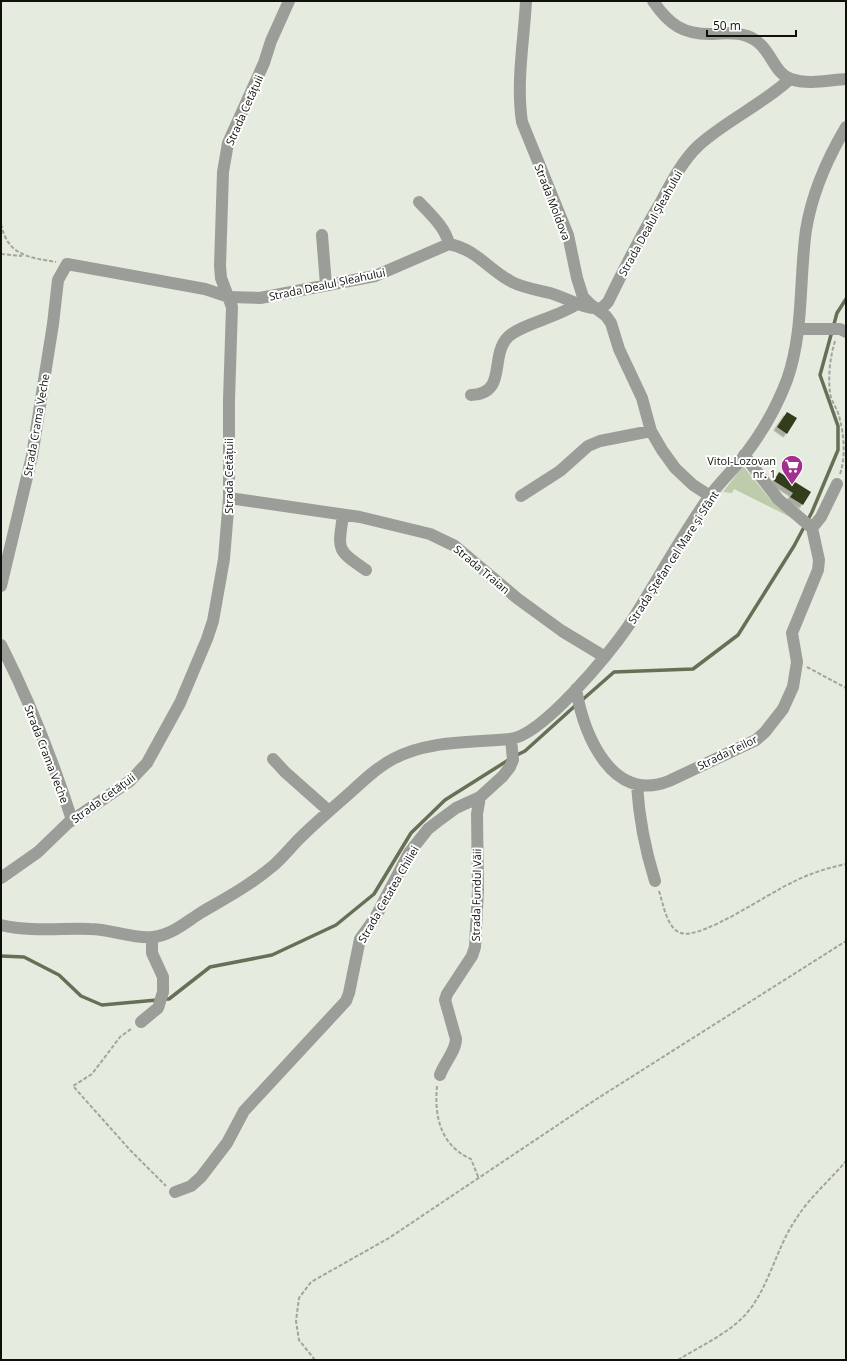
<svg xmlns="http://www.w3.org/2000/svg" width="847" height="1361" font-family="'Open Sans',sans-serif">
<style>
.green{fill:#beccac}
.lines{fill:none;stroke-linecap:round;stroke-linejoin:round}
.stream{stroke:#657056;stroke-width:3.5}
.building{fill:#303c1c;filter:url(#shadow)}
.path{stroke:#a1a69c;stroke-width:2;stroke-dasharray:4 2;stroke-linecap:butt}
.minor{stroke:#9b9e98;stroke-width:12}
.labels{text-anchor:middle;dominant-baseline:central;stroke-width:4;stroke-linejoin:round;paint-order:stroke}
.street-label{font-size:11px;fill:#0e100c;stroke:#fff}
.poi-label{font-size:11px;fill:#0e100c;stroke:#fff;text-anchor:end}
</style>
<defs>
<filter id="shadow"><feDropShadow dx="-3.5" dy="3.5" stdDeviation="0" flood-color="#0004"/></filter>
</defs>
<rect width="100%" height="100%" fill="#e5ebde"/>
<path class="green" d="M 743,466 L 770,499 L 792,518 L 734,489 L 732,493 L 723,492 Z"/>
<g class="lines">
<path class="stream" d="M 581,701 L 614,672 L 693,669 L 738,635 L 794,546 L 812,512 L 838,450 L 838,426 L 820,375 L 837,313 L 846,299
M 515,756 L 525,751 L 576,705
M 1,956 L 24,957 L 59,975 L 81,996 L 102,1005 L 157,1000
M 163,999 L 169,999 L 210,967 L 272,955 L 336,925 L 374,894 L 411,833 L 445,800 L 510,759"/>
</g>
<path class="building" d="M 787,412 L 797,418 L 787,434 L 777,427 Z
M 779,472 L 811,492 L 803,505 L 790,497 L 793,493 L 774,481 Z"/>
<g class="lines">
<path class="path" d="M 1,224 C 8,256 28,257 56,262
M 1,254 L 22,256
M 835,341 C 830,357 828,376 830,393 C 831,401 837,408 839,416 C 844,434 846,456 840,474
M 807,667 L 846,688
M 659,891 C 663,903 667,929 681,933 C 701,940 769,893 791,883 C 808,874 827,868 846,864
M 131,1029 L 120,1037 L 92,1074 L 73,1086 L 130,1150 L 166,1186
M 437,1086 C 434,1117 441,1146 471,1159 L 479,1179
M 315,1360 L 299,1340 L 296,1321 L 299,1298 L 311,1282 L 389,1238 L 595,1100 L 846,941
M 678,1360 C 700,1346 728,1334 746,1314 C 769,1288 776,1248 796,1219 C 809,1198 830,1180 846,1161"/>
<path class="minor" d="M 526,1 C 524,41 516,81 522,122 L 568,235 L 577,278 L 583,297 L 590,304 L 606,316 L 611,323 L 619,349 L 642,398 L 651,431 L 662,450 L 675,468 L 693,485 L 710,496
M 653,1 C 669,25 684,35 713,34 C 724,33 736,32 747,36 C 771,44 772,73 791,79 C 808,85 829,80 846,79
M 419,202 C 431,215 445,227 449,244
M 322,235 L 326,285
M 798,329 L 840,329 L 846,332
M 471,395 C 508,394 489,356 508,337 C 521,324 559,317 577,304
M 521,496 L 560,471 L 588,446 L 600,441 L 651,431
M 229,498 L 360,517 L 430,534 L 455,546 L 518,599 L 562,631 L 605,657
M 343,515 C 338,551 336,549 366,570
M 812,528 L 821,517 L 837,484
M 1,586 L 32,456 L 53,324 L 58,280 L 67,264 L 205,289 L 229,297 L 260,298 L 375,276 L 449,244 C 476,249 489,270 512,282 C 524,288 537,290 550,293 C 568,298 583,310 602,308 L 608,302 C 625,267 642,233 662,200 C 672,181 683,160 699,145 C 727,120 763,104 790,79
M 1,645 C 29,700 53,761 72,820
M 576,689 C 584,735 612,804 669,781 L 756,740 L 765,732 L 783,709 L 793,687 L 797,662 L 792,633 L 818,570 L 819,560 L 812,528 L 778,499 L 744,455
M 273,759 L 285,772 L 329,811
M 637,785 C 639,819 645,849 655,881
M 1,878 L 38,852 L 68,823 L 130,781 L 147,763 L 180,703 L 207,639 L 213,621 L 224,559 L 229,498 L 229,400 L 232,307 L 221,278 L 220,266 L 223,172 L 228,143 L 264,63 L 271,41 L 289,1
M 1,925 C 31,932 60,928 90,929 C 111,929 132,939 153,937 C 172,935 186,922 202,912 C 226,898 252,884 274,865 C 283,857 291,847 299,839 C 316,822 334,807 352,791 C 365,779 378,767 393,759 C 428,740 471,743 510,739 C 542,736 610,653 629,625 C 656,583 680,538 709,497 C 719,483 733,470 744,456 C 762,433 777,406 787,380 C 804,332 799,280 806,230 C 812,193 827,159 846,127
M 141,1022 L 158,1008 L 163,992 L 163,977 L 152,953 L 152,937
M 440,1075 C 444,1063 456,1051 456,1039 L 445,1000 L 447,994 L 472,956 L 475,947 L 478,890 L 477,814 L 480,797
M 175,1192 L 191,1186 L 201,1177 L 227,1143 L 244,1111 L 346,1001 L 349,993 L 360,939 L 375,918 L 409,853 L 428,829 L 437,822 L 456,808 L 480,797 L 503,776 L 510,767 L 513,760 L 511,739"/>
</g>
<defs>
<g id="supermarket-pin" transform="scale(1.15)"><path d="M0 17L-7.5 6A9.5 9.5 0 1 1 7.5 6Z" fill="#a2308c" stroke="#fff"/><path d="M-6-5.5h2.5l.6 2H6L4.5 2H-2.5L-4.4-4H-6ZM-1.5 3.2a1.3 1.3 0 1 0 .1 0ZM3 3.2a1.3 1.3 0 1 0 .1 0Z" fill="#fff"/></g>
</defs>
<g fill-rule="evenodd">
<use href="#supermarket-pin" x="792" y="466"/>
</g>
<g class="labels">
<g class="street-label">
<text transform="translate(244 110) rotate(-66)">Strada Cetățuii</text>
<text transform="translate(553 202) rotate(69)">Strada Moldova</text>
<text transform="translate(650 223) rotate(-61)">Strada Dealul Șleahului</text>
<text transform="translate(327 284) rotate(-12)">Strada Dealul Șleahului</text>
<text transform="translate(36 425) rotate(-80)">Strada Crama Veche</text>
<text transform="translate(228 476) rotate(-90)">Strada Cetățuii</text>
<text transform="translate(673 557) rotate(-57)">Strada Ștefan cel Mare și Sfânt</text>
<text transform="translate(482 569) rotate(40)">Strada Traian</text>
<text transform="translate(727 752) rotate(-26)">Strada Teilor</text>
<text transform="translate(47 754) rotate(69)">Strada Crama Veche</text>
<text transform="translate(103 798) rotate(-36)">Strada Cetățuii</text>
<text transform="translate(388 894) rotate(-60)">Strada Cetatea Chiliei</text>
<text transform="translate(476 895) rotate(-89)">Strada Fundul Văii</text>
</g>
<g class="poi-label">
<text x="776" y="460">Vitol-Lozovan<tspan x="776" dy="13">nr. 1</tspan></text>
</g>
</g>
<rect width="847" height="1361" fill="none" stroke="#0e100c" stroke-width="4"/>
<path d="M707 30v6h89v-6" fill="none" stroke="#0e100c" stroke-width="2"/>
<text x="713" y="30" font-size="12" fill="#0e100c" stroke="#ffffff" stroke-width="3" paint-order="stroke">50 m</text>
</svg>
